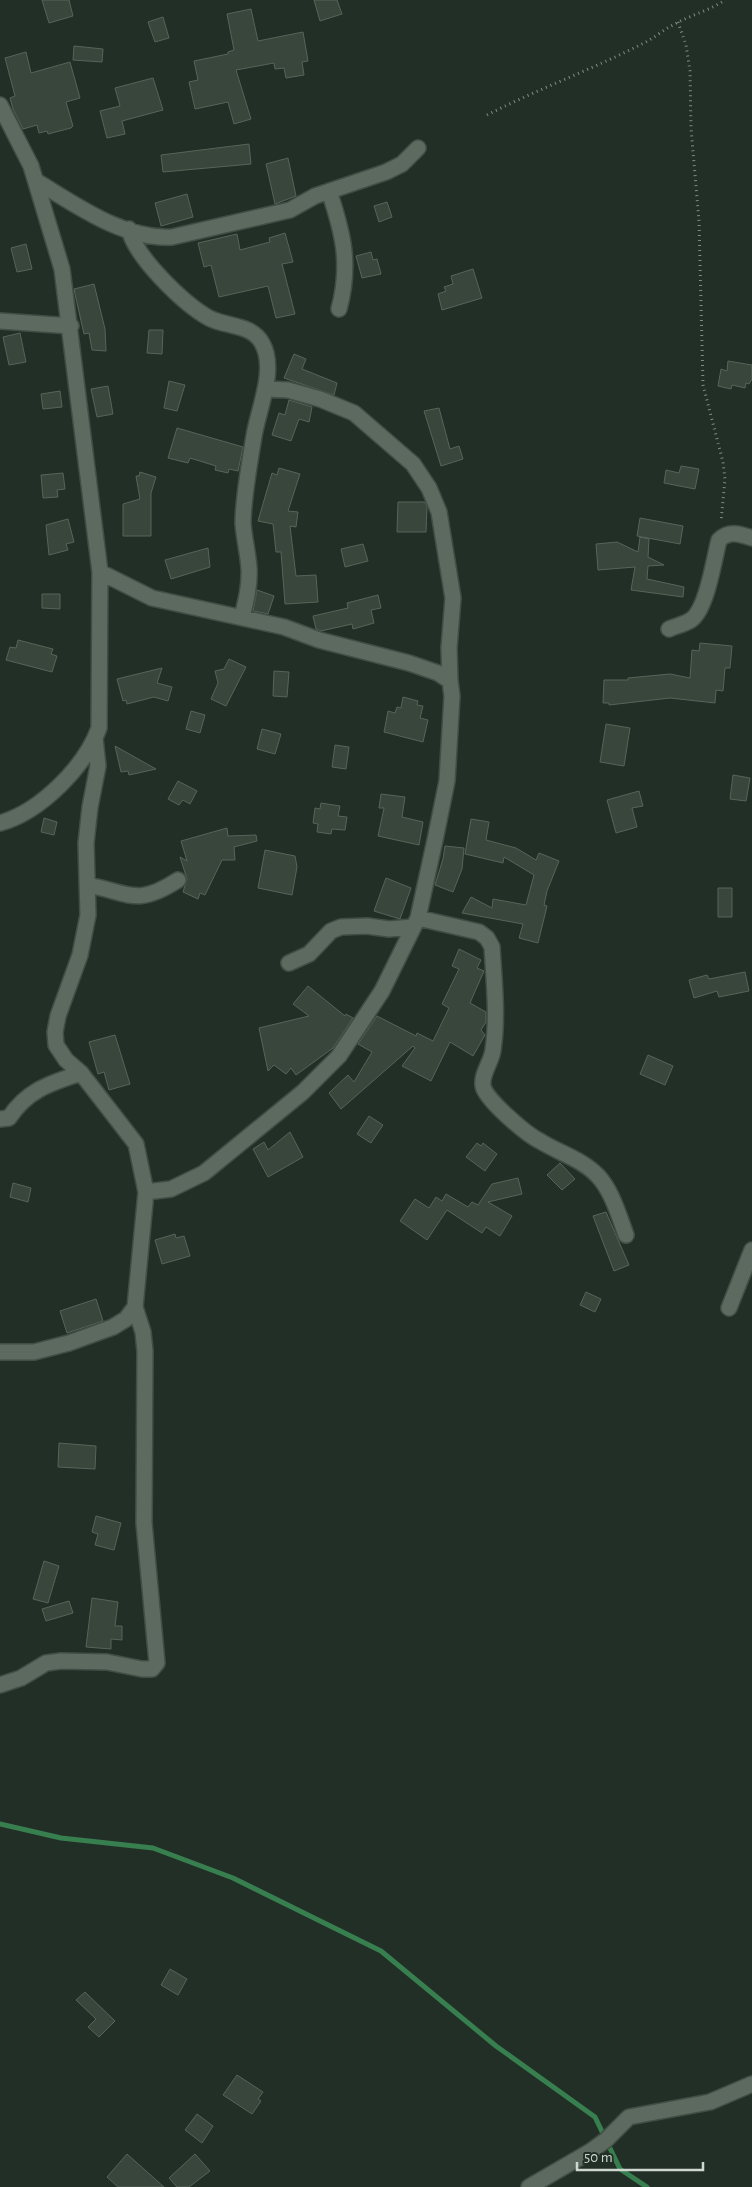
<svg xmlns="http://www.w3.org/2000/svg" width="752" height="2187" font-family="'Alegreya Sans',sans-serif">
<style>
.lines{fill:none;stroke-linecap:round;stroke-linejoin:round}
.stream{stroke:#387f50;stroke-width:5}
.building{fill:#39463c;stroke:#566459}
.minor-casing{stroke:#424d45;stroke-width:18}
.path{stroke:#818b84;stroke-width:3;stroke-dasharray:1 4;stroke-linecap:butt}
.minor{stroke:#5c6a5f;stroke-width:15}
</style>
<rect width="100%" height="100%" fill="#222f26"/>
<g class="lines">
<path class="stream" d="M 0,1824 L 61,1838 L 153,1848 L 233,1878 L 381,1951 L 496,2046 L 595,2117 L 620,2169 L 647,2187"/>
</g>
<path class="building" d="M 42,0 L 69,0 L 73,16 L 49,23 Z
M 314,0 L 337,0 L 342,14 L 320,21 Z
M 251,9 L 258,41 L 303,32 L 308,61 L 302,62 L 304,75 L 286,78 L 284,68 L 275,69 L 274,63 L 236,70 L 251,119 L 234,124 L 228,102 L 195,109 L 189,82 L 198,80 L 194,61 L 228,54 L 228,52 L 234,50 L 227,14 Z
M 163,17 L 169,38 L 155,42 L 148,22 Z
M 74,46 L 103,49 L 102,62 L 73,60 Z
M 26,52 L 31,73 L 70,62 L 80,98 L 66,102 L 73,126 L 71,128 L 48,134 L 47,131 L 39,133 L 37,125 L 23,129 L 13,109 L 10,98 L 15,96 L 5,58 Z
M 153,78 L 163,110 L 122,121 L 125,134 L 107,138 L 100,111 L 120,106 L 115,88 Z
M 249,144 L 251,164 L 163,172 L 161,155 Z
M 288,158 L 296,196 L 275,204 L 266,164 Z
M 187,194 L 193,217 L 161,226 L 155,203 Z
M 387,202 L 392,217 L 379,222 L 374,206 Z
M 285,233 L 293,262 L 282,264 L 295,314 L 276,318 L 268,286 L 219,297 L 211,265 L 204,267 L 198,243 L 237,234 L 240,250 L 270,242 L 269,238 Z
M 26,244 L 32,269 L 17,272 L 11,248 Z
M 371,252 L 373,260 L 377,259 L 381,274 L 362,278 L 356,256 Z
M 473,269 L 482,298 L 442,310 L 438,294 L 446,291 L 444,287 L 453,284 L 451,276 Z
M 94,284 L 105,329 L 106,351 L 92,350 L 89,333 L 84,334 L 75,294 L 74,289 Z
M 149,330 L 163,330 L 162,354 L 147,353 Z
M 20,333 L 26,362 L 9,365 L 3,337 Z
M 294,354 L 306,359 L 302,369 L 337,383 L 334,395 L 284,378 Z
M 728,361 L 752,365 L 752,379 L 749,384 L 746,383 L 745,388 L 732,385 L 731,389 L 718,386 L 721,369 L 727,371 Z
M 169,381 L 185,385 L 177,411 L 164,408 Z
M 108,386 L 113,414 L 97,417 L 91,389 Z
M 60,391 L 62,407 L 43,409 L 41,394 Z
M 289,400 L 312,407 L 309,422 L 299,419 L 291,441 L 272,435 L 279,413 L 285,415 Z
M 439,408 L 450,449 L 459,446 L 463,459 L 441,466 L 424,411 Z
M 177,428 L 243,447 L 238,471 L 229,469 L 228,473 L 215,470 L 216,466 L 190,458 L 188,463 L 168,458 Z
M 681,466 L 699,469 L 695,489 L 664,483 L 666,470 L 679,473 Z
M 279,468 L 300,474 L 288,511 L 298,512 L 296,527 L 290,526 L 296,576 L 316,575 L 318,602 L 285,604 L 281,552 L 276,552 L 273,524 L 258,521 L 272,473 L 277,475 Z
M 140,472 L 156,477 L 151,493 L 151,536 L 123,536 L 123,504 L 140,499 L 136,476 L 139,476 Z
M 63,473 L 65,489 L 57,490 L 58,497 L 43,498 L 41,475 Z
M 398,502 L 425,502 L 427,507 L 426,532 L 397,532 Z
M 640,518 L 683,526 L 680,544 L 637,536 Z
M 68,519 L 74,542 L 66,544 L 68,550 L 49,555 L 46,525 Z
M 640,537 L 649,539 L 648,557 L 664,565 L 648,566 L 647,579 L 684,587 L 683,597 L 631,590 L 635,567 L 598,570 L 596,544 L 617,542 L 638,552 Z
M 363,544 L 368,561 L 345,567 L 341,549 Z
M 208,548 L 210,567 L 171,579 L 165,560 Z
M 257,590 L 274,596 L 268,614 L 253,611 Z
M 42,594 L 60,594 L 60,609 L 42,608 Z
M 378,595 L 381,608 L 371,610 L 374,623 L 353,629 L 352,624 L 321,631 L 316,629 L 313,616 L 348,608 L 347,603 Z
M 18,640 L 53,649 L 51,654 L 57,656 L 52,672 L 6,660 L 10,647 L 16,648 Z
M 700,643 L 732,646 L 730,668 L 725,668 L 723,691 L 716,690 L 715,703 L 670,698 L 609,705 L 609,703 L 603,703 L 604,680 L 628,680 L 628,678 L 670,674 L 690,678 L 692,650 L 699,651 Z
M 229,659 L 246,667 L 226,706 L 211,699 L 218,683 L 215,671 L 224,669 Z
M 162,668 L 157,683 L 172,687 L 168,701 L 154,697 L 127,704 L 126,700 L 123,701 L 117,679 Z
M 274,671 L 289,672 L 287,697 L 273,696 Z
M 403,697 L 418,701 L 417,705 L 423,706 L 420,718 L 428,720 L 423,742 L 384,732 L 388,711 L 395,713 L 397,707 L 401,708 Z
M 191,711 L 205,715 L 200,733 L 186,729 Z
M 606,724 L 630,728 L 624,766 L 600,762 Z
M 262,729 L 281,734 L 275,754 L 257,749 Z
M 335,745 L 349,747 L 346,769 L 332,767 Z
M 115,746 L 156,769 L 129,775 L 128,771 L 121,772 Z
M 733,775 L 750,778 L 746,801 L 730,799 Z
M 178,781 L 197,791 L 190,804 L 183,800 L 179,805 L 168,799 Z
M 639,791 L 643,806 L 632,808 L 637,827 L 616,833 L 607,800 Z
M 381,794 L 405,797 L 402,817 L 423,822 L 419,845 L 378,836 L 384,808 L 379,808 Z
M 321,803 L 340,806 L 338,816 L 347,817 L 345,830 L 332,829 L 331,834 L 317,832 L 318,824 L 313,823 L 315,808 L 320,809 Z
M 44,818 L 57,822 L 54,835 L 41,832 Z
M 471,819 L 489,822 L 486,840 L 516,848 L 536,860 L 539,853 L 559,861 L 547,891 L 544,905 L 547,906 L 538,943 L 519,938 L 523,924 L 462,913 L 471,897 L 492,908 L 493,899 L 526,905 L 534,875 L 504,857 L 503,863 L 465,854 Z
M 227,828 L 228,836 L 256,835 L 257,841 L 234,847 L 235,860 L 222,860 L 205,895 L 200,893 L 198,899 L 183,892 L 187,879 L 180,857 L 187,861 L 181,841 Z
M 445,846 L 464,848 L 462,869 L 453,892 L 435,885 L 443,859 Z
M 265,850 L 295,856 L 297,867 L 292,895 L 258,888 Z
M 386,878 L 411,888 L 400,919 L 374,911 Z
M 718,888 L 732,888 L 732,917 L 718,917 Z
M 459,949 L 481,960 L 477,968 L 484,971 L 470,1003 L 486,1012 L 486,1022 L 481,1030 L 485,1035 L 473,1056 L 450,1042 L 431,1081 L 402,1066 L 415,1048 L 413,1046 L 341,1109 L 329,1093 L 348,1075 L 354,1082 L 372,1052 L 358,1044 L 377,1016 L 416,1036 L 417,1033 L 433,1041 L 449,1008 L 442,1004 L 459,969 L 452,966 Z
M 745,972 L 749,991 L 719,997 L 717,991 L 694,998 L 689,980 L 707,975 L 709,979 Z
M 308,986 L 345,1016 L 346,1014 L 353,1018 L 333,1048 L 296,1075 L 291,1068 L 286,1074 L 274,1065 L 268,1071 L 259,1028 L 309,1016 L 293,1004 Z
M 115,1035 L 130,1084 L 109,1090 L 104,1072 L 98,1074 L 89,1042 Z
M 648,1055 L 673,1066 L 665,1085 L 640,1074 Z
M 369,1116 L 383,1125 L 371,1143 L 357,1134 Z
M 290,1132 L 303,1157 L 268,1177 L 253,1149 L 264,1142 L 268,1150 Z
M 477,1143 L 481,1146 L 483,1143 L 497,1154 L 485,1171 L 466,1157 Z
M 560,1163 L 575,1179 L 562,1190 L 547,1175 Z
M 518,1178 L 522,1194 L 488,1202 L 512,1216 L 500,1236 L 486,1227 L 482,1233 L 447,1210 L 427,1240 L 400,1221 L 415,1199 L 429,1208 L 436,1197 L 442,1201 L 446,1194 L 468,1207 L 472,1202 L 478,1205 L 492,1184 Z
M 13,1183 L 31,1188 L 28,1202 L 10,1197 Z
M 606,1212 L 629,1265 L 614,1271 L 593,1216 Z
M 175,1234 L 176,1238 L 184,1236 L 190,1256 L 162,1264 L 155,1240 Z
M 586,1292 L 601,1299 L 595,1312 L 580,1305 Z
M 96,1299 L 103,1321 L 67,1333 L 60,1311 Z
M 59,1443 L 96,1446 L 95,1469 L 58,1467 Z
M 96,1516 L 121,1523 L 114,1550 L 95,1545 L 98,1534 L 92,1532 Z
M 44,1561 L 59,1566 L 48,1603 L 33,1599 Z
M 92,1598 L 118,1602 L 115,1626 L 122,1626 L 122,1640 L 111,1639 L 111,1649 L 86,1647 Z
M 69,1601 L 73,1613 L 46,1621 L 42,1609 Z
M 170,1969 L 187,1979 L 178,1995 L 161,1985 Z
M 85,1992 L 115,2021 L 99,2037 L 88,2027 L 96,2019 L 76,2000 Z
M 237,2075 L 263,2092 L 258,2099 L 261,2101 L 252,2114 L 223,2095 Z
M 197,2114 L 213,2126 L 202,2143 L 185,2130 Z
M 127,2154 L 164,2187 L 118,2187 L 107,2177 Z
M 195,2154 L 210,2171 L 189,2187 L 177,2187 L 169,2178 Z"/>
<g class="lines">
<g class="minor-casing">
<path id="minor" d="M 0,105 L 31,166 L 62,269 L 100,572 L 99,728 C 85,767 40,812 0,823
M 36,181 C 76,205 124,240 172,237 L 290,210 L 315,196 L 386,172 L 402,164 L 418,148
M 329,191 C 343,233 351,264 339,309
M 129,229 C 135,257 184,304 209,318 C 226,327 252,324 262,343 C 277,369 258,410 254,436 C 250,461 243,498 243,523 C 244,538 248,553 249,568 C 250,585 246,601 242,617
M 0,321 L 71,326
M 266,389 L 288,390 L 320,399 L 354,413 L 413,464 L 429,488 L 439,512 L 453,598 L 449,648 L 450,681
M 100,572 L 152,598 L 284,627 L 319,640 L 409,663 L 438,673 L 450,681 L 452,696 L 447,781 L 435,840 L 418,918 L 382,991 L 339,1056 L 303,1092 L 204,1173 L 171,1189 L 146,1192
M 669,629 C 676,626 685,624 691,620 C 707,609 714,559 719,540 C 729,530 740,534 752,538
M 88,885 C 130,893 136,907 178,880
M 418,918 L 479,932 L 487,938 L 492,947 C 494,980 498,1017 493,1050 C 492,1061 481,1074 483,1086 C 485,1099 527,1135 540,1141 C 559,1153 582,1159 598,1176 C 612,1191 619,1216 626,1235
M 289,963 L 309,954 L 331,931 L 341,927 L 367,926 L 389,929 L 413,927
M 0,1119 L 9,1118 C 27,1090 51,1083 81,1073
M 729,1308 L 752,1250
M 0,1352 L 34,1352 L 69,1343 L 113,1327 L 126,1319 L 135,1307 L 146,1192 L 136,1144 L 81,1073 L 66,1060 L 56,1045 L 55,1032 L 58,1016 L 80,955 L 88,915 L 86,843 L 90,807 L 98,766 L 95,738
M 0,1685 L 21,1678 L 46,1663 L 61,1661 L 107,1662 L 142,1669 L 152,1669 L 157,1663 L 144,1523 L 145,1351 L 143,1332 L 135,1307
M 529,2187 L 591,2151 L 606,2140 L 629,2117 L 710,2102 L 752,2084"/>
</g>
<path class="path" d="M 678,22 L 686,45 L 690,71 L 691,128 L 699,221 L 703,385 L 723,462 L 725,479 L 721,522
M 487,115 C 538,89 593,69 644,43 C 654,38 663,30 673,25 C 690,15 709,11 725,0"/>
<use href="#minor" class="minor"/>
</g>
<path d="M577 2162v8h126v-8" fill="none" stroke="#cfd7d1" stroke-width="2.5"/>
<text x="584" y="2162" font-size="15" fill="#cfd7d1" stroke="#222f26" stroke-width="4" paint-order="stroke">50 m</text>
</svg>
